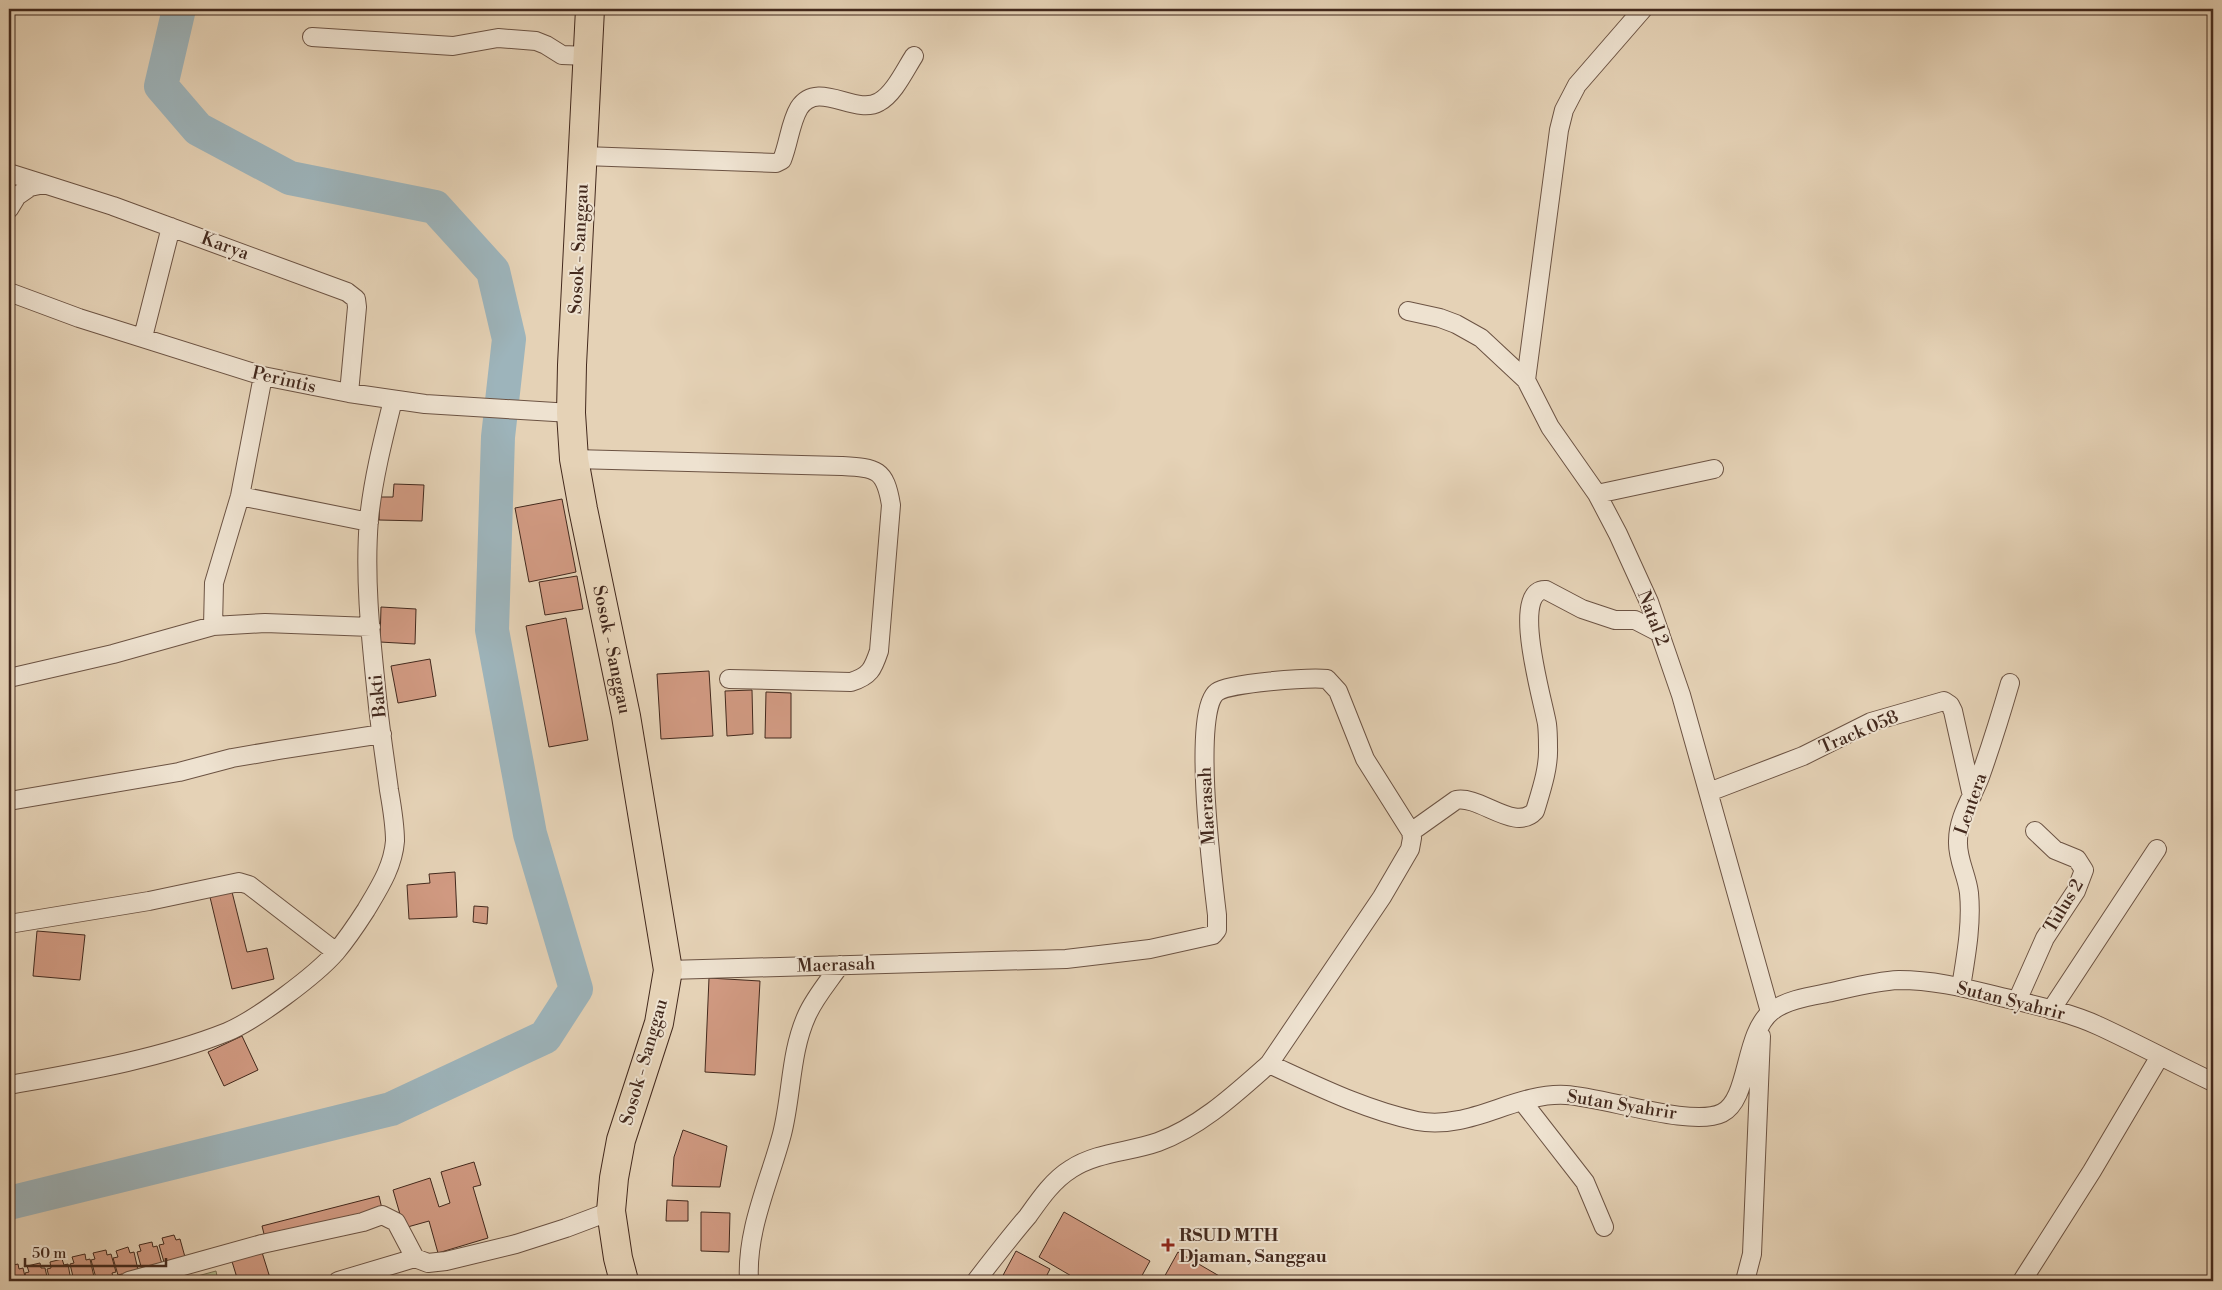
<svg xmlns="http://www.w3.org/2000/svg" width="2222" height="1290" font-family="'Libre Bodoni',serif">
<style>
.green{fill:#b4bc8e;stroke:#7c7256}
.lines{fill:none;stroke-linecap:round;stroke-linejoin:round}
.river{stroke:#9db4bb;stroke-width:34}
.building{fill:#d19a82;stroke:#43291d}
.street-casing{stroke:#6c5343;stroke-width:20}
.highway-casing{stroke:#43291d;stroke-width:30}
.street{stroke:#eee2d0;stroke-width:18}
.highway{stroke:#e5d2b6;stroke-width:28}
.poi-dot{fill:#8f2418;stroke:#eee2d0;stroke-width:2}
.labels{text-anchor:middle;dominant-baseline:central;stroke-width:4;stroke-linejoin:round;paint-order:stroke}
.street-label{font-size:18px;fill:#43291d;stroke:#eee2d0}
.poi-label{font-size:18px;font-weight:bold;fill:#43291d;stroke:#eee2d0;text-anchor:start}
</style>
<rect width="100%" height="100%" fill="#e5d2b6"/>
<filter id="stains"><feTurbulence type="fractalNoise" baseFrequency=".004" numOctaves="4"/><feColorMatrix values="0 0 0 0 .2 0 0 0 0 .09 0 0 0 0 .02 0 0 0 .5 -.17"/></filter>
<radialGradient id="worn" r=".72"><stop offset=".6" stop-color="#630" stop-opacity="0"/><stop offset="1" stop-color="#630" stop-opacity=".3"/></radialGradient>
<path class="green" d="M 216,1271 L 218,1281 L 179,1281 Z"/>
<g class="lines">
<path class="river" d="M 9,1203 L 391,1109 L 545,1037 L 576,989 L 530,834 L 492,630 L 498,437 L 509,339 L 493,271 L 435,207 L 290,178 L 198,129 L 161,86 L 179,9"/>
</g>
<path class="building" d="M 394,484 L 424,485 L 422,521 L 379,520 L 380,497 L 393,497 Z
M 562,499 L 576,572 L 529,582 L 515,508 Z
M 577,576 L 583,609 L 545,615 L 539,582 Z
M 381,607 L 416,609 L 415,644 L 380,642 Z
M 566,618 L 588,740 L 549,747 L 526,626 Z
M 430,659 L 436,696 L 398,703 L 391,666 Z
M 709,671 L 713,736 L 661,739 L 657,674 Z
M 752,690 L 753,734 L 727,736 L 725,691 Z
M 766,692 L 791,693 L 791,738 L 765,738 Z
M 455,872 L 457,917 L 409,919 L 407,885 L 430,883 L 429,874 Z
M 231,888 L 247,952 L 267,948 L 274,979 L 232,989 L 209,893 Z
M 474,906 L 488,907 L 487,924 L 473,922 Z
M 37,931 L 85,935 L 80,980 L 33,976 Z
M 709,978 L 760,981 L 755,1075 L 705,1072 Z
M 242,1036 L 258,1070 L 224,1086 L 208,1052 Z
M 683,1130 L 727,1146 L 720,1187 L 672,1186 L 674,1157 Z
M 474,1162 L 481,1185 L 473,1187 L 488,1238 L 438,1253 L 429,1221 L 404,1228 L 393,1190 L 430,1178 L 439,1207 L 450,1203 L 441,1172 Z
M 379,1196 L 383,1213 L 266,1242 L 262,1226 Z
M 667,1200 L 688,1201 L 688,1221 L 666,1221 Z
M 701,1212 L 730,1213 L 729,1252 L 701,1251 Z
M 1064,1212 L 1150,1261 L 1139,1281 L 1070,1281 L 1073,1277 L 1039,1257 Z
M 174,1235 L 176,1240 L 180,1239 L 185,1257 L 164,1262 L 159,1245 L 164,1244 L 162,1238 Z
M 152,1242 L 153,1247 L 157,1246 L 162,1264 L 142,1270 L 137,1252 L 141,1251 L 139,1245 Z
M 260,1246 L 271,1281 L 238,1281 L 230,1255 Z
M 128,1247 L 130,1253 L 134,1252 L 138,1270 L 124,1279 L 122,1274 L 118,1275 L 113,1258 L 118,1257 L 116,1251 Z
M 106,1250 L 107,1255 L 111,1254 L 116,1272 L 112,1273 L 113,1277 L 101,1281 L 100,1276 L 96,1278 L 91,1260 L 95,1259 L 93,1253 Z
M 1016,1251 L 1050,1269 L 1044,1281 L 1000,1281 Z
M 1178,1252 L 1221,1277 L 1219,1281 L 1162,1281 Z
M 85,1254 L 86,1260 L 90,1259 L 94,1277 L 90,1278 L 91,1281 L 74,1281 L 70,1264 L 74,1263 L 72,1257 Z
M 62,1259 L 64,1265 L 68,1264 L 71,1281 L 50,1281 L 47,1269 L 51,1268 L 50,1262 Z
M 40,1263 L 41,1268 L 45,1268 L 48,1281 L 27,1281 L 25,1273 L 29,1272 L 27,1266 Z
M 18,1264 L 19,1269 L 23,1268 L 26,1281 L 9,1281 L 9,1266 Z"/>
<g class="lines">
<g class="street-casing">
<path id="street" d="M 312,37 L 453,46 L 498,38 L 536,41 L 546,45 L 562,55 L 589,56
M 584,156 L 776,163 L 782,160 C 789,143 790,123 799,108 C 818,79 855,116 879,102 C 894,94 905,70 914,56
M 9,173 L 44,184
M 9,209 L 17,196 L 30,187 L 44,184 L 113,206 L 347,292 L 356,299 L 357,307 L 349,393
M 9,292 L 79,318 L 263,376 L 349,393 L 425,404 L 571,413
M 1408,311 L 1440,318 L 1456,324 L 1481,338 L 1526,380 L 1550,427 L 1597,494 L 1618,534 L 1649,602 L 1681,695 L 1770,1012
M 143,337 L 171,227
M 1526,380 L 1559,130 L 1564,110 L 1577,85 L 1643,9
M 574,459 L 841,466 C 876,468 885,468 891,505 L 879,651 C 873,669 870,676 851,682 L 729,679
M 1597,494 L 1714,469
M 240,496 L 369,522
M 213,626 L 214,583 L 240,496 L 263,376
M 9,678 L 113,654 L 213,626 L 265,623 L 371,627
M 1709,792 L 1803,756 L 1871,722 L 1944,701 L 1950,705 L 1953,711 L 1972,796
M 9,801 L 179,772 L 232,758 L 279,750 L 382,734
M 1411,832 L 1456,800 C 1480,795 1515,833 1535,811 C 1541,791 1549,768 1548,747 C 1548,740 1548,732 1547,724 C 1544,704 1509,588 1546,590 L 1582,609 L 1615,620 L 1635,620 L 1660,633
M 9,924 L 149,901 L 239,882 L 249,885 L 336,952
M 668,970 L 1066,959 L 1150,949 L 1213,935 L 1217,930 L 1217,915 C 1213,880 1191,711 1217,692 C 1229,683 1310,677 1327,679 L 1338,691 L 1365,759 L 1411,832 L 1412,838 L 1410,849 L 1382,897 L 1269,1064
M 1961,987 C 1966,956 1972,924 1969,893 C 1967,875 1957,859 1958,841 C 1958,817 1972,798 1980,777 C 1991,746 2001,714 2010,683
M 2017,1001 L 2045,938 L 2076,891 L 2084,870 L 2077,859 L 2055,850 L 2035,831
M 2051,1010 L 2157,849
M 9,1085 C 81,1072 159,1059 227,1032 C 256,1020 316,975 336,952 C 347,939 357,924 366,910 C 379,888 393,867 395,841 C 395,824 392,807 389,790 C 385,759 380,728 377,697 C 371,639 364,578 369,519 C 373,479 383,440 393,400
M 1522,1101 L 1585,1182 L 1604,1227
M 129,1281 L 262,1244 L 363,1222 L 382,1215 L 396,1222 L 415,1258 L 428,1263 L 446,1261 L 516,1244 L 566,1228 L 611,1211
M 338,1281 L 415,1258
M 749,1281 C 746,1230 769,1183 782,1134 C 792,1095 790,1052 807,1015 C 815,997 829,981 840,965
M 976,1281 C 993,1259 1010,1237 1028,1216 C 1040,1199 1053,1180 1071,1169 C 1097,1152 1130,1152 1158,1142 C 1201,1126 1235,1094 1269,1064 C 1317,1086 1365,1110 1417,1121 C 1470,1131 1515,1092 1566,1095 C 1604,1097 1692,1128 1722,1113 C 1750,1099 1743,1034 1772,1011 C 1788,999 1813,996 1832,992 C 1854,987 1876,981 1899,980 C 1931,980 1962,987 1993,995 C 2029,1004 2066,1011 2099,1026 C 2138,1044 2175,1064 2213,1082
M 1745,1281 L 1752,1254 L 1761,1036
M 2022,1281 L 2092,1171 L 2160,1056"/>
</g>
<g class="highway-casing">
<g id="highway">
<path id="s1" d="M 590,9 L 572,365 L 571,413 L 574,459 L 583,509 L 626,716 L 668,970 L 659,1023 L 621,1140 L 614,1178 L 611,1211 L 618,1258 L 624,1281"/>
</g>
</g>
<use href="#street" class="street"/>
<use href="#highway" class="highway"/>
</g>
<path class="poi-dot" d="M1165.5 1237.5h5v5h5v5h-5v5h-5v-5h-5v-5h5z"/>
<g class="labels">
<g class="street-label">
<text transform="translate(225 246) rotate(20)">Karya</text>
<text transform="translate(579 249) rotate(-87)">Sosok - Sanggau</text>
<text transform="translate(284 380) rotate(13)">Perintis</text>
<text transform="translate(1653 618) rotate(69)">Natal 2</text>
<text stroke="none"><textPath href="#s1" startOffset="645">Sosok - Sanggau</textPath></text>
<text transform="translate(378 696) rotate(-96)">Bakti</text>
<text transform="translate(1859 732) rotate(-23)">Track 058</text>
<text transform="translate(1971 804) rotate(-71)">Lentera</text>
<text transform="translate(1207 806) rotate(-93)">Maerasah</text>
<text transform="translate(2064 906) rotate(-59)">Tulus 2</text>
<text transform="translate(836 965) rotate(-2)">Maerasah</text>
<text transform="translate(2011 1001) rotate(14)">Sutan Syahrir</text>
<text transform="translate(644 1062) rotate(-74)">Sosok - Sanggau</text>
<text transform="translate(1622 1105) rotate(9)">Sutan Syahrir</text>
</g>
<g class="poi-label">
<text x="1179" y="1235">RSUD MTH<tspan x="1179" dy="21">Djaman, Sanggau</tspan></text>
</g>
</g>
<rect width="2222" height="1290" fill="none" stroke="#e5d2b6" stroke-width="30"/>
<rect x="10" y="10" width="2202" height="1270" fill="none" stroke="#43291d" stroke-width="2.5"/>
<rect x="15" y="15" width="2192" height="1260" fill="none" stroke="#43291d"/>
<path d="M25 1258v8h141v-8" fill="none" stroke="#43291d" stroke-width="2.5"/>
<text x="32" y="1258" font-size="15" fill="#43291d" stroke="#eee2d0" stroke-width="4" paint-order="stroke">50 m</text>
<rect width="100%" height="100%" filter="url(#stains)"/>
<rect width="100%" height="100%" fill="url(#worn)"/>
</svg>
